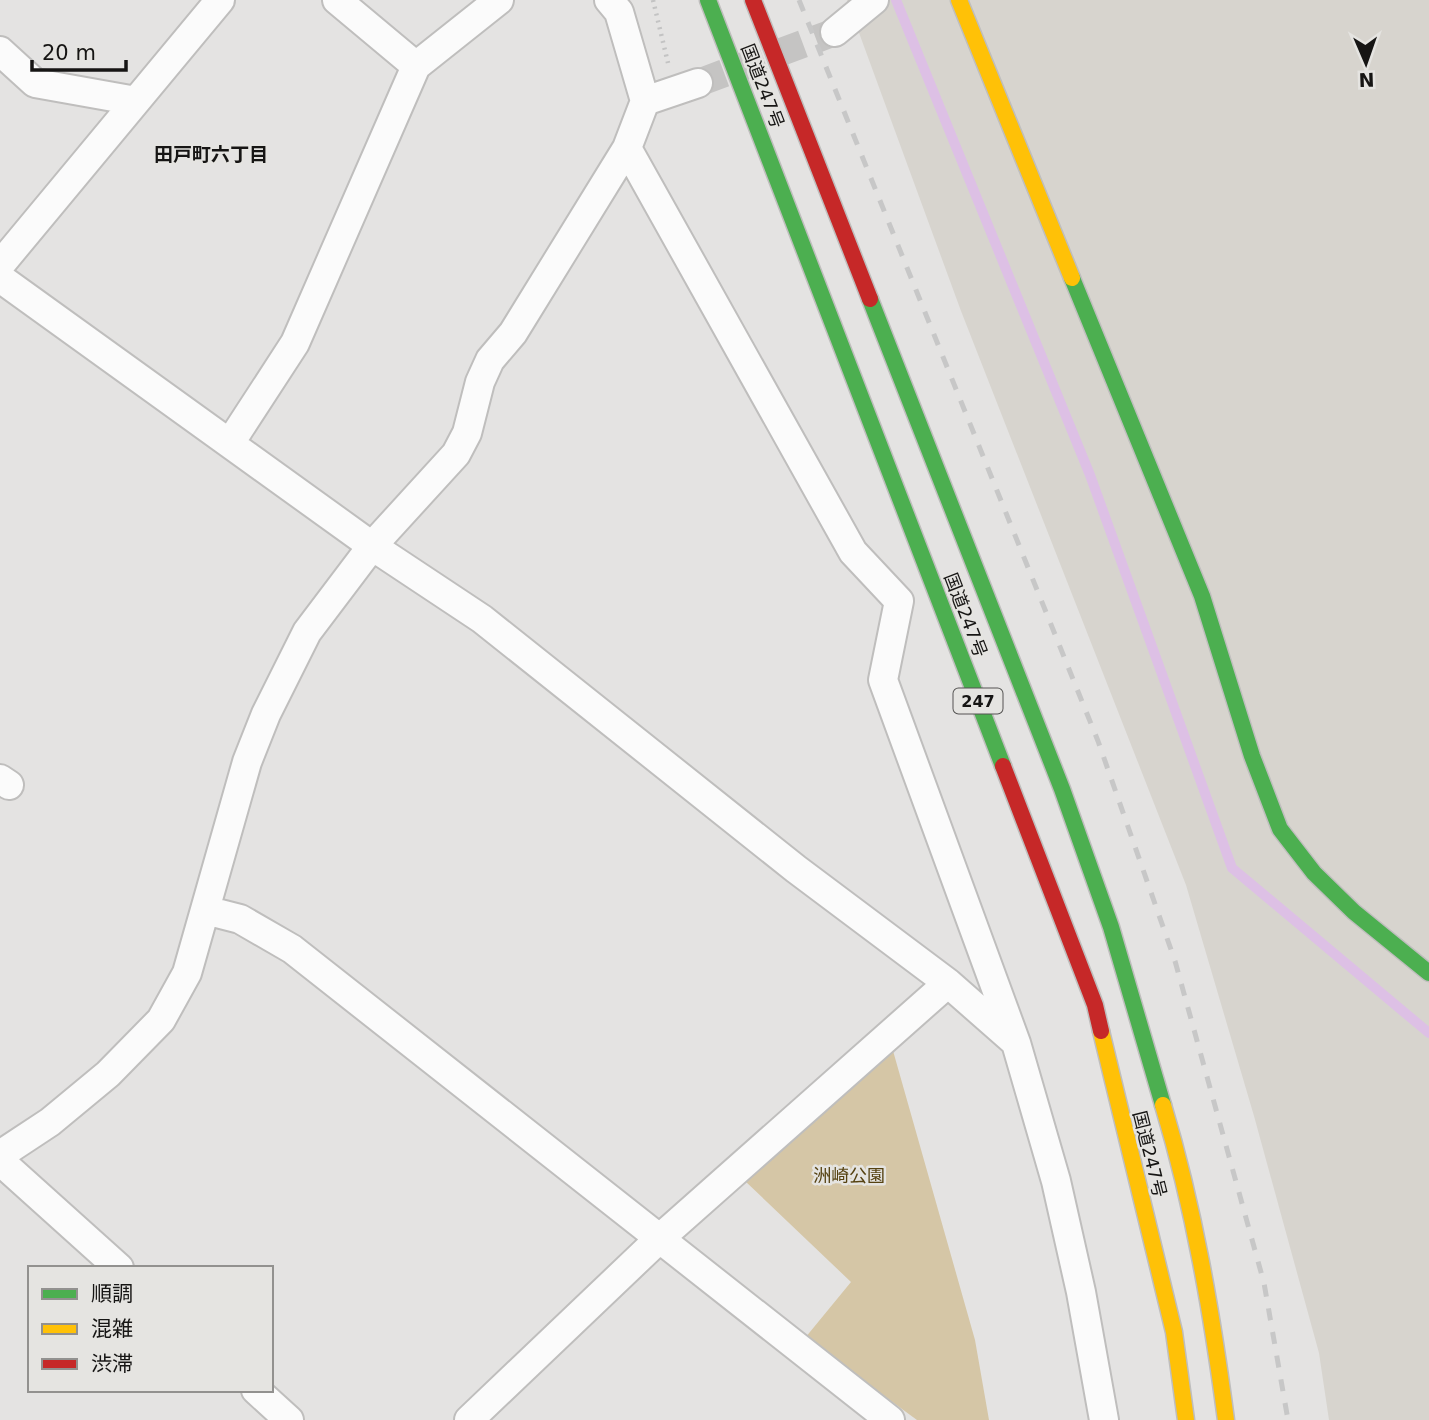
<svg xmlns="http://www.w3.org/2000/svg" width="1429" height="1420" font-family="'DejaVu Sans','Noto Sans JP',sans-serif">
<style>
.built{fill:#d7d4ce}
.green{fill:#d5c6a6}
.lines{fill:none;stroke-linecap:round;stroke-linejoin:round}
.stream{stroke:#ddc0e5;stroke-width:10}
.street-tunnel{stroke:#c5c4c3;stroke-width:28;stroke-dasharray:28 14;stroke-linecap:butt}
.street-casing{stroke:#bfbebd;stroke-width:32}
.fast-casing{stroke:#bfbebd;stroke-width:19}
.slow-casing{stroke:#bfbebd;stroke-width:19}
.jam-casing{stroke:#bfbebd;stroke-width:19}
.path{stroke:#c3c3c3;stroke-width:4.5;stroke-dasharray:2 5;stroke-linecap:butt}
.street{stroke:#fbfbfb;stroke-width:28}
.fast{stroke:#4caf50;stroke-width:16}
.slow{stroke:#ffc107;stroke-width:16}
.jam{stroke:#c62828;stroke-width:16}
.rail{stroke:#c7c7c7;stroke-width:5;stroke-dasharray:12 12;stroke-linecap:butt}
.labels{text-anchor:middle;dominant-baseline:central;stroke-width:5;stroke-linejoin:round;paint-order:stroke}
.shield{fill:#e5e4e1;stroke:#545352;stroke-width:2}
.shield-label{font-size:16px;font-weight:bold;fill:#161514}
.street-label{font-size:18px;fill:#161514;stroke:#e5e4e1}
.park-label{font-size:18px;fill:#564211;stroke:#e5e4e1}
.neighbourhood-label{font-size:19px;font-weight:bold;fill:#161514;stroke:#e5e4e1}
</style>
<rect width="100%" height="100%" fill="#e4e3e2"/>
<path class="built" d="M 847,0 L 1429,0 L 1429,1420 L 1329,1420 L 1319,1353 L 1254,1116 L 1186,885 L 961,311 Z"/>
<path class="green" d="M 884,1019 L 975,1340 L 989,1420 L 917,1420 L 805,1338 L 851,1282 L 745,1181 Z"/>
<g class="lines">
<path class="stream" d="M 896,0 L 1090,475 L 1232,868 L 1429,1033"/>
<path class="street-tunnel" d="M 698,83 L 835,32"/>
<g class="street-casing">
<path id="street" d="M 337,0 L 416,66
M 835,32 L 874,0
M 0,51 L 35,83 L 136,101
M 645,101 L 698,83
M 627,148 L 853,552 L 899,601 L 883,680 L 1016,1043 L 1056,1181 L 1081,1292 L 1104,1420
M 0,265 L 220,0
M 0,278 L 372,546 L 482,619 L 796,869 L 948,983 L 1014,1041
M 230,443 L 295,343 L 416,66 L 499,0
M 0,779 L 9,785
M 205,910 L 240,919 L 292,949 L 890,1420
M 0,1155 L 50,1122 L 108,1074 L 161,1020 L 187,973 L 247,762 L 266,714 L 307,632 L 372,546 L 456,454 L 467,433 L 480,382 L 490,360 L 513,333 L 627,148 L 645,101 L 619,12 L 609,0
M 0,1161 L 119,1268
M 256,1390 L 289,1420
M 469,1420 L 659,1239 L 948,983"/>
</g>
<g class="fast-casing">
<path id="fast" d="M 708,0 L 1003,766
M 1072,278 L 1202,596 L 1252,756 L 1280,829 L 1314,873 L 1354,912 L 1429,973
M 870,299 L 1062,789 L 1111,927 L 1163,1105"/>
</g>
<g class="slow-casing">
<path id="slow" d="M 959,0 L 1072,278
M 1101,1031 L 1174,1332 L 1186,1420
M 1163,1105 C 1194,1208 1212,1314 1226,1420"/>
</g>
<g class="jam-casing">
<path id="jam" d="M 753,0 L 870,299
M 1003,766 L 1095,1005 L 1101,1031"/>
</g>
<path class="path" d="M 653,0 L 668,63"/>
<use href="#street" class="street"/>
<use href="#fast" class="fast"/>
<use href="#slow" class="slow"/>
<use href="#jam" class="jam"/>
<path class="rail" d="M 799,0 L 1098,741 L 1175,961 L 1264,1283 L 1288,1420"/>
</g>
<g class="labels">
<rect class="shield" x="953.5" y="688.5" width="49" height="25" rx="5"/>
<g class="shield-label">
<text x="978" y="701">247</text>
</g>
<g class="street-label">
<text transform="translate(763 86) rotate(69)">国道247号</text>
<text transform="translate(966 615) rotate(69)">国道247号</text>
<text transform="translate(1150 1154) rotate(76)">国道247号</text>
</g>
<g class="park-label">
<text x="849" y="1175">洲崎公園</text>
</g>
<g class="neighbourhood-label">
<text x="211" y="154">田戸町六丁目</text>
</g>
</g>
<rect x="28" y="1266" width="245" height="126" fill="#e5e4e1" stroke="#92918f" stroke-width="2"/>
<rect x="42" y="1289" width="35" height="10" fill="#4caf50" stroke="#92918f" stroke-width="2"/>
<text x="91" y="1301" font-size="21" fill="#161514">順調</text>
<rect x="42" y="1324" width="35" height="10" fill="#ffc107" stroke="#92918f" stroke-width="2"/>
<text x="91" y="1336" font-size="21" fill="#161514">混雑</text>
<rect x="42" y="1359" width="35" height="10" fill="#c62828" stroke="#92918f" stroke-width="2"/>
<text x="91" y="1371" font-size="21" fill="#161514">渋滞</text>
<g transform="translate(1366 63) rotate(178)" stroke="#e5e4e1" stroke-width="5" paint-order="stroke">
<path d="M0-5L12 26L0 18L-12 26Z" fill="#161514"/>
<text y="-10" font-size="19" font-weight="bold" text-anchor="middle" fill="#161514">N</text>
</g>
<path d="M32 60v10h94v-10" fill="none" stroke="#161514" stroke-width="3.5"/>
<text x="42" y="60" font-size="21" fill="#161514" stroke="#e5e4e1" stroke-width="5" paint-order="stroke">20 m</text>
</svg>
